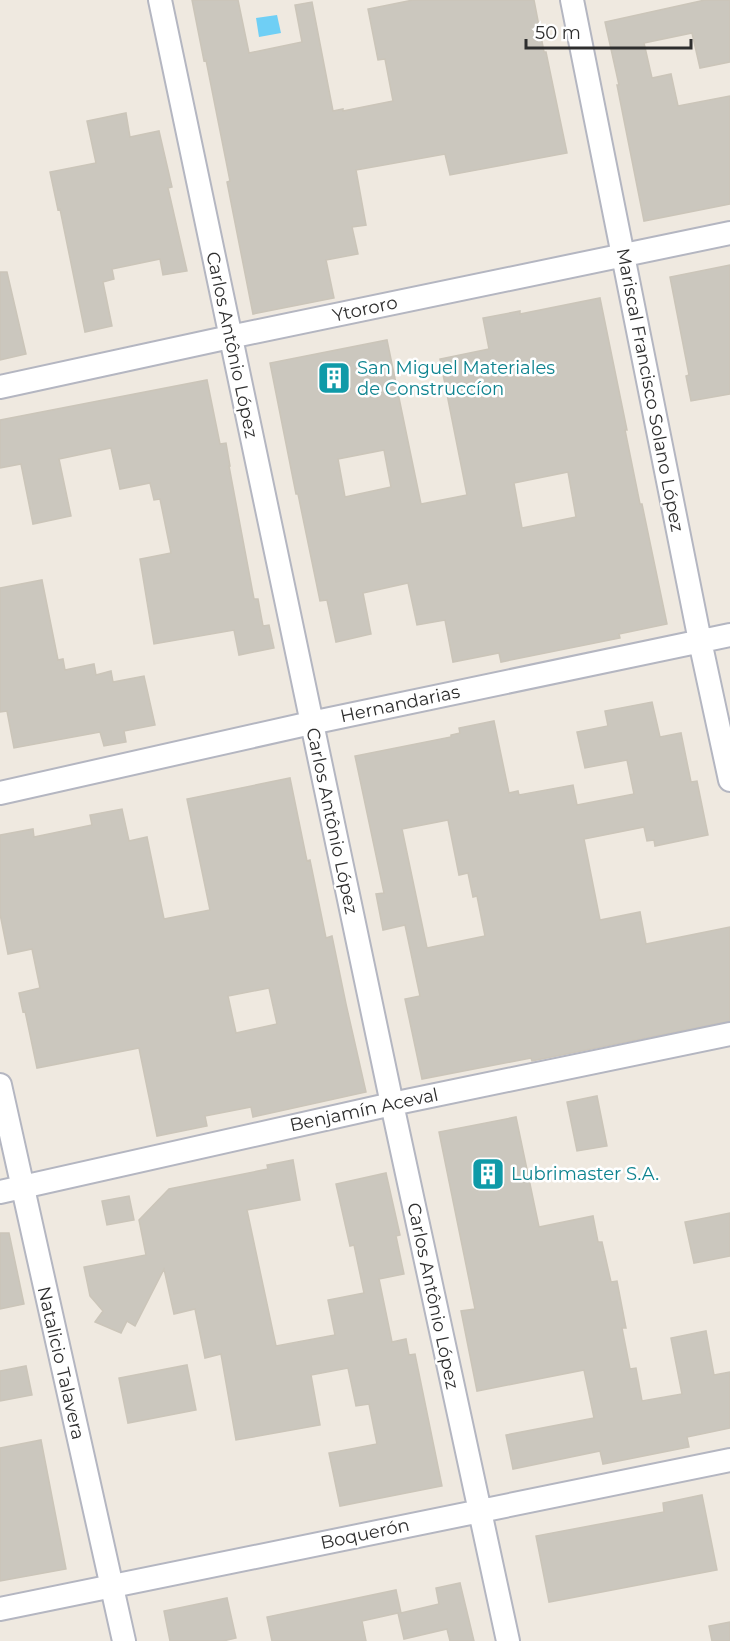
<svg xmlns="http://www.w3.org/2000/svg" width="730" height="1641" font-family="Montserrat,sans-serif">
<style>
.water{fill:#6fcff5}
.building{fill:#cbc7be;stroke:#cbc5b9;stroke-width:1.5;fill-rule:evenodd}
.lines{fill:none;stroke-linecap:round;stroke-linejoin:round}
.street-casing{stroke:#b4b6c1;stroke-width:26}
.street{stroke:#fff;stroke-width:22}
.labels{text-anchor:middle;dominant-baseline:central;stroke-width:5;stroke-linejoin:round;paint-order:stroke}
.street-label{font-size:18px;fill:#2e2e2e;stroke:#fff}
.culture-label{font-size:18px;fill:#0d838f;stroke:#fff;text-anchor:start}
</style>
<rect width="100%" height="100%" fill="#efe9e0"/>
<path class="water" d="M 277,15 L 281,33 L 259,37 L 256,18 Z"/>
<path class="building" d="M 192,0 L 238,0 L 249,53 L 302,42 L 295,5 L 312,2 L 333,111 L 343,109 L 343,111 L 393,101 L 385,59 L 378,60 L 368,9 L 413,0 L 534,0 L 544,52 L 546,52 L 567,153 L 450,175 L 445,154 L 356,170 L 366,225 L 352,227 L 358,254 L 326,260 L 334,298 L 253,314 L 227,182 L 230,181 L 206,60 L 204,61 Z
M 705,0 L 730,0 L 730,62 L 700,68 L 692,33 L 644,43 L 652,78 L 671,74 L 678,106 L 730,96 L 730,204 L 644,221 L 617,85 L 619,85 L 605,22 Z
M 126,113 L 130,137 L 159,131 L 172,187 L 168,188 L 187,271 L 163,275 L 160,259 L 112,269 L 114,279 L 103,282 L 112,326 L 85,332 L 60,209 L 58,210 L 50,172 L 96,163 L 87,121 Z
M 730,265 L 730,394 L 691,401 L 686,376 L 689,375 L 670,277 Z
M 0,272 L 7,272 L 26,354 L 0,360 Z
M 600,298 L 627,430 L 625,430 L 640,504 L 642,504 L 667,624 L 619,634 L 620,638 L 501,662 L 499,653 L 453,662 L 445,620 L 417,625 L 408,583 L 363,593 L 371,634 L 336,642 L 327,600 L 320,601 L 298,494 L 296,494 L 270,363 L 387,340 L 421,504 L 467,495 L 440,359 L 489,349 L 483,318 L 520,311 L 520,314 ZM 384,450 L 391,487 L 345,497 L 338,459 ZM 568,472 L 576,517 L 522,528 L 514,483 Z
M 207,380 L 220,444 L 226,443 L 230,466 L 229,466 L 254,599 L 258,599 L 263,626 L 269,625 L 274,648 L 239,655 L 234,630 L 154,644 L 140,559 L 171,553 L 160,499 L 154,500 L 150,483 L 120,489 L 111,448 L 59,459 L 71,516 L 33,524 L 21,464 L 0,468 L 0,420 Z
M 42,580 L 58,660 L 63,659 L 65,670 L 94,664 L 96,675 L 111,671 L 113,682 L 144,676 L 155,725 L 124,731 L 126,742 L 104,746 L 100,732 L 14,748 L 7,711 L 0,712 L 0,588 Z
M 652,702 L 660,737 L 681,733 L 691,782 L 697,781 L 708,835 L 655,846 L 654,840 L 647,841 L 644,827 L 584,839 L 600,920 L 640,912 L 646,944 L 730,927 L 730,1021 L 532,1061 L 531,1058 L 422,1079 L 405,999 L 420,996 L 405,925 L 383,930 L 376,894 L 384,893 L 355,756 L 451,737 L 451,735 L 460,733 L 459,728 L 494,721 L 509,793 L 518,791 L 519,795 L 573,785 L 577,805 L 634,794 L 627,760 L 585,768 L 577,732 L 608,726 L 605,711 ZM 448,820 L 459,875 L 468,873 L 473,897 L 477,896 L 485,936 L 427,948 L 402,829 Z
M 290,778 L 307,861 L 310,860 L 326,938 L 332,936 L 346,1004 L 366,1092 L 253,1117 L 251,1107 L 205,1116 L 207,1126 L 157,1136 L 139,1048 L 37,1068 L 25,1011 L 23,1012 L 19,993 L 40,988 L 32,949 L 8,954 L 0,914 L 0,835 L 33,829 L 34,837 L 92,825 L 90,815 L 122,809 L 129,841 L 147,837 L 164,919 L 210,910 L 187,799 ZM 269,988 L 277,1024 L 236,1033 L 228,996 Z
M 597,1096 L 607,1146 L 577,1151 L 567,1102 Z
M 516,1117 L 539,1227 L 593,1216 L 598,1242 L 602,1242 L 611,1282 L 617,1281 L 626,1328 L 622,1328 L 630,1369 L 636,1368 L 642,1401 L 682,1394 L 671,1338 L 706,1331 L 714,1375 L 730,1372 L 730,1428 L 687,1437 L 689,1447 L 603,1464 L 600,1451 L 513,1469 L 506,1435 L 594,1418 L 584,1370 L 477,1391 L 461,1311 L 475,1309 L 439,1132 Z
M 293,1160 L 300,1200 L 247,1210 L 276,1346 L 335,1335 L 328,1300 L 364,1293 L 354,1245 L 350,1246 L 336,1184 L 386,1173 L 400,1235 L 396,1236 L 404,1274 L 379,1279 L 392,1342 L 406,1339 L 409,1355 L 415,1354 L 442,1486 L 340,1506 L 329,1453 L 377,1444 L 369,1404 L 356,1406 L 348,1368 L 311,1375 L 320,1425 L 236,1440 L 221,1354 L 205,1358 L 195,1309 L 174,1314 L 164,1269 L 135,1326 L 127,1321 L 121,1333 L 95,1322 L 103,1311 L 90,1296 L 84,1267 L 146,1255 L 139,1220 L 169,1189 L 268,1169 L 267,1165 Z
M 129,1196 L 134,1220 L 107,1225 L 102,1201 Z
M 730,1213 L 730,1256 L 694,1263 L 685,1222 Z
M 0,1233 L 9,1233 L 24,1304 L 0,1309 Z
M 187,1365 L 196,1410 L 128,1423 L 119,1378 Z
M 26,1366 L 32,1395 L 0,1401 L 0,1371 Z
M 41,1440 L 66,1569 L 0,1581 L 0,1448 Z
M 702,1495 L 717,1570 L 549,1602 L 536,1536 L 664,1512 L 663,1503 Z
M 460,1583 L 474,1641 L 450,1641 L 447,1629 L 404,1639 L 398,1613 L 362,1621 L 366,1641 L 272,1641 L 267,1617 L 396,1590 L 401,1613 L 439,1604 L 436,1588 Z
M 227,1598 L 236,1638 L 223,1641 L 170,1641 L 164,1611 Z
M 730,1622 L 730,1641 L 712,1641 L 709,1626 Z"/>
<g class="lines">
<g class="street-casing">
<path id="street" d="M 160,0 L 392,1104 L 508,1641
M 572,0 L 700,641 L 730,780
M 0,387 L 230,337 L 730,233
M 0,793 L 311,723 L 730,635
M 0,1085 L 124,1641
M 0,1192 L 392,1104 L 730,1034
M 0,1609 L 730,1460"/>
</g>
<use href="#street" class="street"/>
</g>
<defs>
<g id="building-square" transform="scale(1.725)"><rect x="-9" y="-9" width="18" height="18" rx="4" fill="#0f9aa8" stroke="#fff"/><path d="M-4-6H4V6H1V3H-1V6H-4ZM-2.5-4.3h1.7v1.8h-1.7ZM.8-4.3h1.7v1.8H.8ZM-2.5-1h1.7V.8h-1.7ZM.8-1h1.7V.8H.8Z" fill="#fff"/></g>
</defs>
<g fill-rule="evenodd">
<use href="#building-square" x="334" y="378"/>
<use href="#building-square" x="488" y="1174"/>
</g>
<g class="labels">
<g class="street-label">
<text transform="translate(365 309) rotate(-12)">Ytororo</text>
<text transform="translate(232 345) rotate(78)">Carlos Antônio López</text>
<text transform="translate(650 390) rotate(79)">Mariscal Francisco Solano López</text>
<text transform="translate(400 704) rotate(-12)">Hernandarias</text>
<text transform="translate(332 821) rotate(78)">Carlos Antônio López</text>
<text transform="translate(364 1110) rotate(-12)">Benjamín Aceval</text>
<text transform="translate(433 1296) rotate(78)">Carlos Antônio López</text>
<text transform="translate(61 1363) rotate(77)">Natalicio Talavera</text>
<text transform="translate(365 1534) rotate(-12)">Boquerón</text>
</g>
<g class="culture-label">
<text x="357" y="368">San Miguel Materiales<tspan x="357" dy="21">de Construccíon</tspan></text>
<text x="511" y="1174">Lubrimaster S.A.</text>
</g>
</g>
<path d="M526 39v9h165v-9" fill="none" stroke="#2e2e2e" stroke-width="3"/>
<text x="535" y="39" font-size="18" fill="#2e2e2e" stroke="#ffffff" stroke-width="4.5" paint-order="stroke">50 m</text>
</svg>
